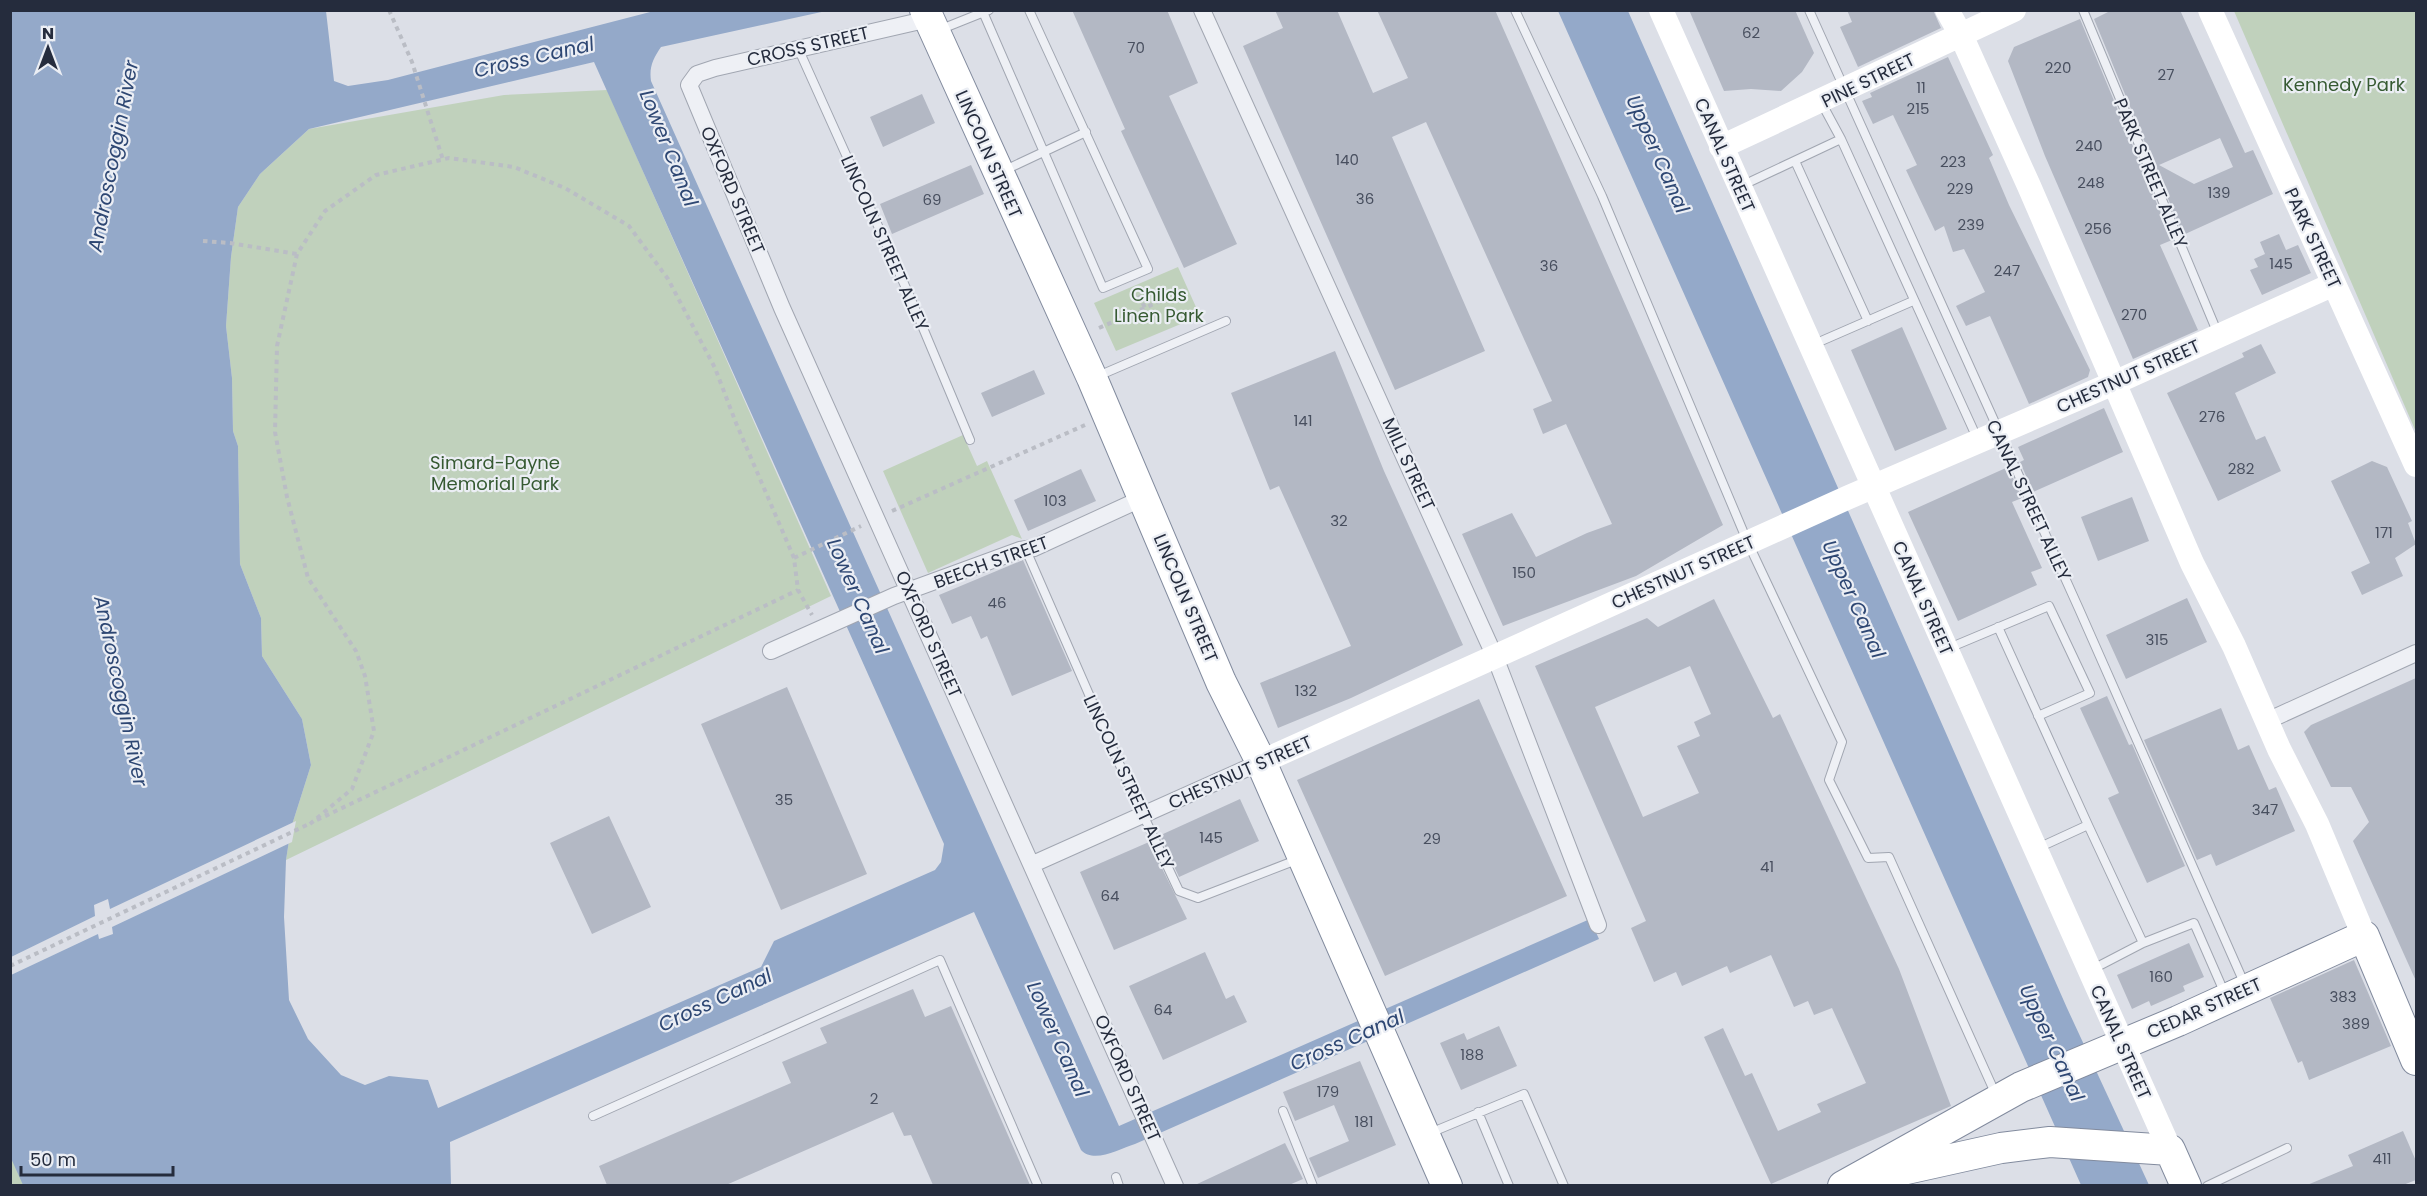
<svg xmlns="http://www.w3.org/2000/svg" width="2427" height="1196" font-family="Poppins,sans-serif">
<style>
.green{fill:#c0d1bc}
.water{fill:#94a9c9;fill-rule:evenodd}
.pier{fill:#dcdfe7}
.building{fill:#b3b8c4;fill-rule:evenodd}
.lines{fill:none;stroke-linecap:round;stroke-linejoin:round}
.lane-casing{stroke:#a1a6b1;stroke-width:10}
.street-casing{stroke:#a1a6b1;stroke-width:18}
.highway-casing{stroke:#828b9e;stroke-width:32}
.path{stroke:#babdc5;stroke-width:4;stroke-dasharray:4.5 4.5;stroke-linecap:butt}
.lane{stroke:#eef0f5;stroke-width:8}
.street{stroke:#eef0f5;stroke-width:16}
.secondary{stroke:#fff;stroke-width:24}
.highway{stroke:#fff;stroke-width:30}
.labels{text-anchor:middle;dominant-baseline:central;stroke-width:4.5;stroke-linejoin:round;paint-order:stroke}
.number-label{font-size:15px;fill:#484f5f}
.street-label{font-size:18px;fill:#252c3d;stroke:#ebeef4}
.park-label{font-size:18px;fill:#365a32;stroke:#ebeef4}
.water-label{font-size:20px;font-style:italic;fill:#2e4773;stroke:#ebeef4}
</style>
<rect width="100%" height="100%" fill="#dcdfe7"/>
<path class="green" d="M 2234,11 L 2416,11 L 2416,432 Z
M 607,90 L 831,596 L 286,860 L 291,828 L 311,765 L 302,719 L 262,656 L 261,618 L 240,564 L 238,446 L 233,431 L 232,378 L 226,326 L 231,257 L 238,207 L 260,174 L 309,129 L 504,95 Z
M 1178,267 L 1200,316 L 1116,351 L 1094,303 Z
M 963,435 L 977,466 L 987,461 L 1022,539 L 1012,535 L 928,573 L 883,471 Z
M 10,1113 L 30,1185 L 11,1185 Z"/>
<path class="water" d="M 10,11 L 326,11 L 334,81 L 348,86 L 388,80 L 654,11 L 826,11 L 661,47 C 653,59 649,67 651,81 L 1119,1126 L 1590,919 L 1599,939 L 1135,1144 C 1119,1149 1094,1164 1081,1150 L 974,912 L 450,1142 L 451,1185 L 23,1185 L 10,1156 ZM 594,62 L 944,844 L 941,862 L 935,870 L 774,941 L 761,967 L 438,1108 L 428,1080 L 389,1076 L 365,1085 L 341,1075 L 308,1039 L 289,1000 L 284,917 L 286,860 L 291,828 L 311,765 L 302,719 L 262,656 L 261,618 L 240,564 L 238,446 L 233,431 L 232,378 L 226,326 L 231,257 L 238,207 L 260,174 L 309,129 Z
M 1558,11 L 1628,11 L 2067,1008 L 2149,1185 L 2081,1185 Z"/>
<path class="pier" d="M 296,821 L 292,842 L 112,927 L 113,934 L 99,939 L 98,934 L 11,975 L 11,957 L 95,916 L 94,905 L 108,899 L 110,909 Z"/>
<path class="building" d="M 1072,10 L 1167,10 L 1198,83 L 1169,96 L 1237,244 L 1184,268 L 1121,131 L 1125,129 Z
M 1275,10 L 1337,10 L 1373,93 L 1408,78 L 1377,10 L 1495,10 L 1723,525 L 1636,576 L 1503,626 L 1462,534 L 1512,513 L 1536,557 L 1587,533 L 1612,524 L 1566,424 L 1543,434 L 1533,409 L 1552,401 L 1426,122 L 1392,137 L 1485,351 L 1395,390 L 1243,46 L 1283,28 Z
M 1689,10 L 1795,10 L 1814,53 L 1802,72 L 1781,91 L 1751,89 L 1724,91 Z
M 1847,10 L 1933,10 L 1941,28 L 1858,67 L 1840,27 L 1852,22 Z
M 2112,10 L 2180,10 L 2245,153 L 2253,150 L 2273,194 L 2183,235 L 2094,19 ZM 2220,138 L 2233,167 L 2194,184 L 2159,165 Z
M 2080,19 L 2172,240 L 2160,245 L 2198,330 L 2133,359 L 2045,156 L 2008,61 L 2014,47 Z
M 1948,57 L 1993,155 L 1989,158 L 2009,205 L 2090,370 L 2088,377 L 2029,404 L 1990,316 L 1966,326 L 1956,306 L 1985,292 L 1964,249 L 1953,252 L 1944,226 L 1935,231 L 1906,170 L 1917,165 L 1893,115 L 1873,124 L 1862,101 L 1872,97 L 1870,93 Z
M 922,94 L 935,123 L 883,147 L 870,117 Z
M 971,165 L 984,194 L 892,234 L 880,204 Z
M 2279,234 L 2286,250 L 2298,245 L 2311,273 L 2262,295 L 2250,270 L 2258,267 L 2254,259 L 2265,254 L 2260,242 Z
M 1902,327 L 1947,429 L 1895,451 L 1851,350 Z
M 2261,344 L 2276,373 L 2235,393 L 2256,440 L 2265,436 L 2281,471 L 2218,501 L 2167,393 L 2244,357 L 2242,353 Z
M 1335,351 L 1384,471 L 1463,645 L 1351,698 L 1278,728 L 1260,683 L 1351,646 L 1279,486 L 1270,490 L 1231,393 Z
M 1034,370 L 1045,394 L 992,417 L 981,393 Z
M 2104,408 L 2123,452 L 2033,492 L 2020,462 L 2024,460 L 2018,447 Z
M 2372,461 L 2387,467 L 2412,521 L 2408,523 L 2416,544 L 2395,558 L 2403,576 L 2362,595 L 2351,572 L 2370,563 L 2331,481 Z
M 2008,467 L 2022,498 L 2012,502 L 2042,568 L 2031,572 L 2037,585 L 1958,621 L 1908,512 Z
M 1081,469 L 1096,501 L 1028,531 L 1014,500 Z
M 2132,497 L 2149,541 L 2098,561 L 2081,517 Z
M 1023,560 L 1072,671 L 1012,696 L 987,636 L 981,639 L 971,616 L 952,624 L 939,595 Z
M 2187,598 L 2207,642 L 2126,679 L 2106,635 Z
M 1714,599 L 1773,718 L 1780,714 L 1899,969 L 1951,1106 L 1771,1184 L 1704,1037 L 1723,1028 L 1745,1076 L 1752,1073 L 1778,1131 L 1821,1112 L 1817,1104 L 1866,1083 L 1832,1008 L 1814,1015 L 1808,1001 L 1794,1007 L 1771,955 L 1730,973 L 1727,966 L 1682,986 L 1676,972 L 1654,982 L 1631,928 L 1646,921 L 1535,666 L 1647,618 L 1658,627 ZM 1690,666 L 1711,714 L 1694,722 L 1700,736 L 1677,746 L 1699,793 L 1643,817 L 1595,707 Z
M 2416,678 L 2416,981 L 2353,841 L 2369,822 L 2351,787 L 2331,787 L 2304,732 L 2311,725 Z
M 787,687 L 867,874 L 781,910 L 701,724 Z
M 2107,696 L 2129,745 L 2132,744 L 2185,866 L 2147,883 L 2108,798 L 2119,793 L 2080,708 Z
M 1479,699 L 1567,896 L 1385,976 L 1297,780 Z
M 2221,708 L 2238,750 L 2249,745 L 2269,790 L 2276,787 L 2295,831 L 2216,866 L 2211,854 L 2197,860 L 2144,740 Z
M 1240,799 L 1259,841 L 1179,877 L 1161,838 L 1164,836 L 1163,834 Z
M 609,816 L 651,907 L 592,934 L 550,843 Z
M 1149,842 L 1187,919 L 1114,950 L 1080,872 Z
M 2189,943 L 2204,977 L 2183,986 L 2185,991 L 2151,1006 L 2149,1001 L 2132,1009 L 2117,975 Z
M 1205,952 L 1226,999 L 1234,995 L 1247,1022 L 1163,1060 L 1129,986 Z
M 2354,960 L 2391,1046 L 2309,1080 L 2302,1061 L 2298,1063 L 2270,998 Z
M 913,989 L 925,1017 L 951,1006 L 1030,1185 L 933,1185 L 911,1135 L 904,1136 L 893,1112 L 726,1185 L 607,1185 L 599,1166 L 791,1083 L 782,1062 L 827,1043 L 820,1028 Z
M 1499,1026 L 1517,1066 L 1461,1090 L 1440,1043 L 1464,1033 L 1467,1040 Z
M 1360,1061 L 1396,1145 L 1318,1178 L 1309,1158 L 1349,1141 L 1334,1105 L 1295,1121 L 1283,1092 Z
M 2403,1131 L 2416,1161 L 2416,1180 L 2403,1185 L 2307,1185 L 2353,1166 L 2348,1155 Z
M 1285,1143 L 1303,1179 L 1289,1185 L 1195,1185 Z"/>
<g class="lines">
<g class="lane-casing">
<path id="lane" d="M 1515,10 L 1602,196 L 1748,543 L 1842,742 L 1829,780 L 1868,858 L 1889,857 L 1996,1095
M 1809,10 L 2079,609 L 2245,985
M 2083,10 L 2218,334
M 983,12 L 1103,288 L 1148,269 L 1029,10
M 939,30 L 989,10
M 798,48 L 910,297 L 970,440
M 1821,102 L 1841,139 L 1977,438
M 1795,161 L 1868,321
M 1003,171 L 1086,132
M 1741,186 L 1841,139
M 1812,345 L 1913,301
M 1098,376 L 1226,321
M 1026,550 L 1122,770 L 1179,891 L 1198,898 L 1299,859
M 1998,627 L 2088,825 L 2038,848
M 1949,648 L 2049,606 L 2090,693 L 2038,716
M 2088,825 L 2143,943 L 2091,970
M 2143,943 L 2194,923 L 2225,994
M 1283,1111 L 1313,1186
M 1478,1112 L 1509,1186
M 593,1116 L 940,960 L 1038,1186
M 1430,1133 L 1524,1094 L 1564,1186
M 1116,1177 L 1119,1186
M 2207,1186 L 2287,1148"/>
</g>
<g class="street-casing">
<path id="street" d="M 1202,10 L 1495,657 L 1598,925
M 929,19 L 715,68 L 697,74 L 689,85 L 782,308 L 1175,1186
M 771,651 L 894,596 L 1020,550 L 1034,548 L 1143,498
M 2267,721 L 2416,653
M 1033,864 L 1261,762"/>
</g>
<g class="highway-casing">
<path id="highway" d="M 925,10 L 1092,378 L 1221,682 L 1261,762 L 1447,1186
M 1884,1174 L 2001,1148 L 2050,1142 L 2170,1150 L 2186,1186
M 1843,1186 L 2021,1087 L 2178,1021 L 2364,936 L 2416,1060"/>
</g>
<path class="path" d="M 389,10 L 412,62 L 443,160
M 203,241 L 230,243 L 297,254
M 1135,287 L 1145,308
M 1099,328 L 1188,289
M 892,511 L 1085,425
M 794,558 L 861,526
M 317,820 L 798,590
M 310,824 L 352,789 L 374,731 L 365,676 L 356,651 L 308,578 L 287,497 L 275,432 L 277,346 L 297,254 L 325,211 L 376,175 L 449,158 L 514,167 L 565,188 L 629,226 L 668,279 L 715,368 L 736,423 L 794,558 L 798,590 L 812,615
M 10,966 L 311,823"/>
<use href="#lane" class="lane"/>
<use href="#street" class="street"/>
<path class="secondary" d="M 1661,10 L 2170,1150
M 1947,10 L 1961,35 L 2029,186 L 2192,563 L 2234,646 L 2279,749 L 2317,824 L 2364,936
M 2210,10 L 2416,465
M 1721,147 L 2014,10
M 1261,762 L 1849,497 L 2114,383 L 2334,284"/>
<use href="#highway" class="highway"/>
</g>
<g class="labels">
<g class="number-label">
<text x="1751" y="32">62</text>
<text x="1136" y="47">70</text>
<text x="2058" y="67">220</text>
<text x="2166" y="74">27</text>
<text x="1921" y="87">11</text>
<text x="1918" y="108">215</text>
<text x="2089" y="145">240</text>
<text x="1347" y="159">140</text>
<text x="1953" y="161">223</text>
<text x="2091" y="182">248</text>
<text x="1960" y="188">229</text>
<text x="2219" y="192">139</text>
<text x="1365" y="198">36</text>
<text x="932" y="199">69</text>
<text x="1971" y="224">239</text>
<text x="2098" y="228">256</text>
<text x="2281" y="263">145</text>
<text x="1549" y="265">36</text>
<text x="2007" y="270">247</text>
<text x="2134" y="314">270</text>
<text x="2212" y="416">276</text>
<text x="1303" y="420">141</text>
<text x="2241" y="468">282</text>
<text x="1055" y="500">103</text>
<text x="1339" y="520">32</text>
<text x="2384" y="532">171</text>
<text x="1524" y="572">150</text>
<text x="997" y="602">46</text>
<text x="2157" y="639">315</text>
<text x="1306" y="690">132</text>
<text x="784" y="799">35</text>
<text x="2265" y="809">347</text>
<text x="1211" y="837">145</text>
<text x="1432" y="838">29</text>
<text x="1767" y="866">41</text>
<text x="1110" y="895">64</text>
<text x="2161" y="976">160</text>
<text x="2343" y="996">383</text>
<text x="1163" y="1009">64</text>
<text x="2356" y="1023">389</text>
<text x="1472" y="1054">188</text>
<text x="1328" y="1091">179</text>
<text x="874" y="1098">2</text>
<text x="1364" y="1121">181</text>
<text x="2382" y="1158">411</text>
</g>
<g class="street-label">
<text transform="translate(808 46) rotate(-13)">CROSS STREET</text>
<text transform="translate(1868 80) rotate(-26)">PINE STREET</text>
<text transform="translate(989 154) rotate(66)">LINCOLN STREET</text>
<text transform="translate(1725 155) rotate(66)">CANAL STREET</text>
<text transform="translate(2151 173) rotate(67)">PARK STREET ALLEY</text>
<text transform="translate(733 190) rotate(67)">OXFORD STREET</text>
<text transform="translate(2313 238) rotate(65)">PARK STREET</text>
<text transform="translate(885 243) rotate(66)">LINCOLN STREET ALLEY</text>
<text transform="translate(2128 376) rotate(-24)">CHESTNUT STREET</text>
<text transform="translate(1409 464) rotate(65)">MILL STREET</text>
<text transform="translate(2029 500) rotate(65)">CANAL STREET ALLEY</text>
<text transform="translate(991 562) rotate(-20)">BEECH STREET</text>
<text transform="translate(1683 572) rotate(-24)">CHESTNUT STREET</text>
<text transform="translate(1186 598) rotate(67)">LINCOLN STREET</text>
<text transform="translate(1923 598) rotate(66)">CANAL STREET</text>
<text transform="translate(929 634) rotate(66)">OXFORD STREET</text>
<text transform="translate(1240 772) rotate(-24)">CHESTNUT STREET</text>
<text transform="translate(1129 782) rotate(65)">LINCOLN STREET ALLEY</text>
<text transform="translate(2204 1008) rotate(-24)">CEDAR STREET</text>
<text transform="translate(2121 1042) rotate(66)">CANAL STREET</text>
<text transform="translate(1128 1078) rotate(66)">OXFORD STREET</text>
</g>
<g class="park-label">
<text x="2344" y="84">Kennedy Park</text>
<text x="1159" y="294">Childs<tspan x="1159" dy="21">Linen Park</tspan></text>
<text x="495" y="462">Simard-Payne<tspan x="495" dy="21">Memorial Park</tspan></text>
</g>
<g class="water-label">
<text transform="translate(534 57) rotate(-13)">Cross Canal</text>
<text transform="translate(669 148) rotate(68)">Lower Canal</text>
<text transform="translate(1658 154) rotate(66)">Upper Canal</text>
<text transform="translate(113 156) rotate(-79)">Androscoggin River</text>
<text transform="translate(858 596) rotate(66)">Lower Canal</text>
<text transform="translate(1854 599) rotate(66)">Upper Canal</text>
<text transform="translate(121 691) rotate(78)">Androscoggin River</text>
<text transform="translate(715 1000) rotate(-25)">Cross Canal</text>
<text transform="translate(1058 1039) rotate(66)">Lower Canal</text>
<text transform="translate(1347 1040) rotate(-24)">Cross Canal</text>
<text transform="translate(2052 1043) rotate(65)">Upper Canal</text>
</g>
</g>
<rect width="2427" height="1196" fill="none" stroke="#252c3d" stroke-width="24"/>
<g transform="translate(48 48)" stroke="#ebeef4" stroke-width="4.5" paint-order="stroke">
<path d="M0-4.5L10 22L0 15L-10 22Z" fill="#252c3d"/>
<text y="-9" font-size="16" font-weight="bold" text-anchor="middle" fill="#252c3d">N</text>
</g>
<path d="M21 1166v9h152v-9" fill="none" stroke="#252c3d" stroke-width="3"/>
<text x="30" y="1166" font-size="18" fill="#252c3d" stroke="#ebeef4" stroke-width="4.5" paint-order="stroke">50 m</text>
</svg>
